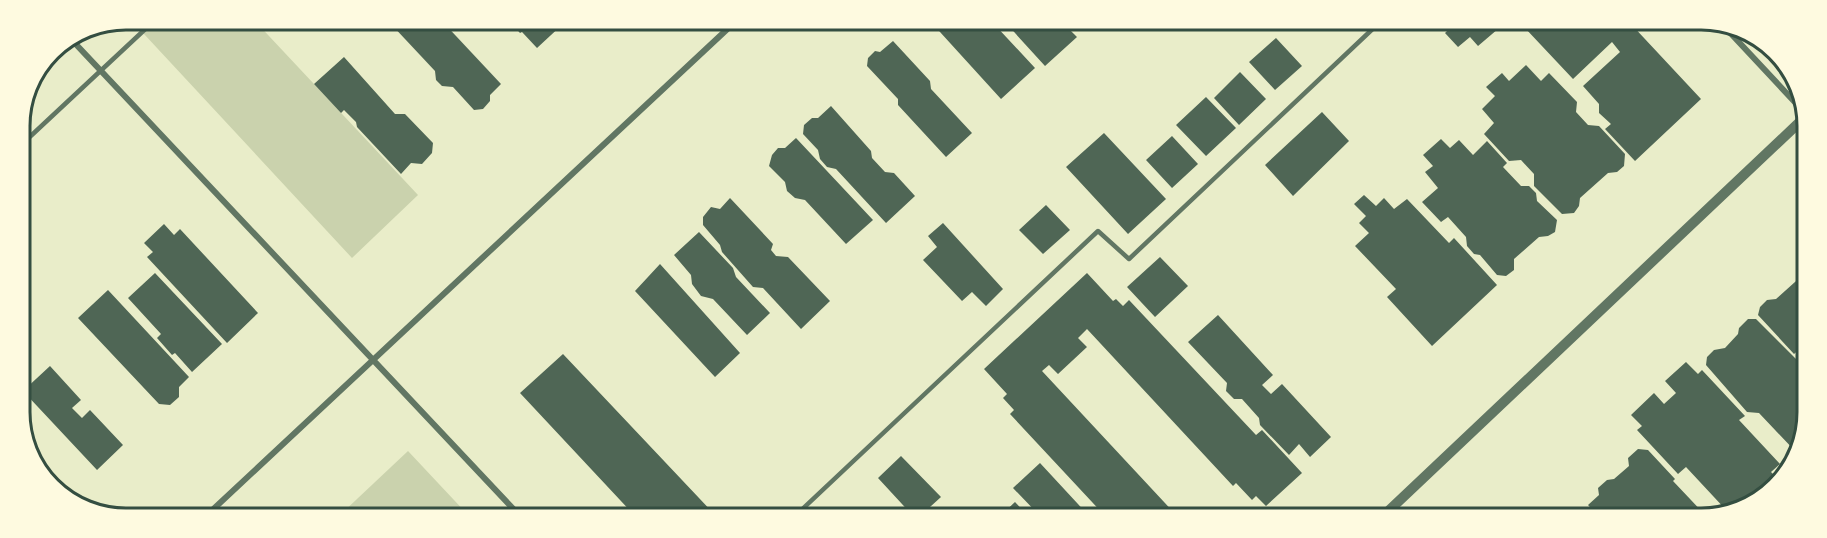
<svg xmlns="http://www.w3.org/2000/svg" width="1827" height="538" font-family="Barlow,sans-serif">
<style>
.green{fill:#cad2ad}
.building{fill:#4f6655}
.lines{fill:none;stroke-linecap:round;stroke-linejoin:round}
.service{stroke:#617663;stroke-width:4.5}
.minor{stroke:#617663;stroke-width:6}
.tertiary{stroke:#617663;stroke-width:10}
.rim{fill:none;stroke:#344e41;stroke-width:3}
</style>
<rect width="100%" height="100%" fill="#e9edc9"/>
<path class="green" d="M 131,20 L 254,20 L 418,195 L 352,258 Z
M 408,451 L 469,516 L 340,515 Z"/>
<path class="building" d="M 394,20 L 441,20 L 501,84 L 490,95 L 490,101 L 483,109 L 474,110 L 453,87 L 442,86 L 436,80 L 435,71 L 390,23 Z
M 508,20 L 562,20 L 564,23 L 537,48 L 522,32 L 520,33 Z
M 930,21 L 994,21 L 994,24 L 1035,68 L 1001,99 Z
M 1004,21 L 1062,22 L 1077,37 L 1045,66 Z
M 1450,22 L 1455,22 L 1505,23 L 1478,46 L 1470,37 L 1458,47 L 1445,33 L 1452,26 Z
M 1531,23 L 1630,23 L 1701,99 L 1635,161 L 1605,129 L 1611,124 L 1599,113 L 1599,104 L 1583,86 L 1620,52 L 1612,42 L 1573,79 L 1525,28 Z
M 1276,38 L 1302,66 L 1275,90 L 1249,62 Z
M 893,41 L 930,81 L 931,89 L 972,133 L 946,157 L 898,105 L 898,99 L 867,66 L 868,58 L 875,51 L 880,52 Z
M 344,57 L 395,114 L 405,114 L 433,143 L 432,153 L 422,164 L 411,163 L 401,174 L 357,127 L 356,122 L 344,110 L 341,113 L 314,84 Z
M 1526,65 L 1541,81 L 1549,73 L 1577,102 L 1576,112 L 1588,125 L 1599,126 L 1625,154 L 1624,166 L 1617,172 L 1608,173 L 1580,198 L 1579,206 L 1574,213 L 1562,214 L 1534,186 L 1534,174 L 1521,160 L 1509,161 L 1484,134 L 1494,123 L 1482,109 L 1495,96 L 1486,87 L 1502,73 L 1509,81 Z
M 1240,72 L 1266,99 L 1239,125 L 1214,98 Z
M 1206,97 L 1236,128 L 1206,156 L 1176,125 Z
M 831,106 L 871,151 L 872,158 L 885,172 L 894,173 L 915,196 L 886,223 L 836,169 L 827,167 L 820,159 L 818,150 L 803,134 L 804,125 L 812,118 L 818,118 Z
M 1322,112 L 1349,141 L 1293,196 L 1265,165 Z
M 1104,133 L 1166,199 L 1128,234 L 1066,167 Z
M 1172,136 L 1198,164 L 1172,188 L 1146,160 Z
M 796,138 L 873,220 L 846,244 L 805,200 L 795,198 L 787,191 L 785,182 L 769,166 L 772,155 L 778,148 L 785,148 Z
M 1441,139 L 1450,148 L 1459,140 L 1473,155 L 1487,141 L 1507,163 L 1503,167 L 1521,186 L 1529,186 L 1536,193 L 1537,201 L 1557,220 L 1555,232 L 1548,236 L 1539,237 L 1514,259 L 1514,270 L 1506,276 L 1497,275 L 1480,255 L 1474,254 L 1467,246 L 1466,237 L 1448,217 L 1441,222 L 1422,202 L 1438,188 L 1425,172 L 1433,166 L 1423,155 Z
M 1364,195 L 1376,206 L 1384,198 L 1394,209 L 1407,199 L 1449,243 L 1454,238 L 1497,285 L 1432,346 L 1387,297 L 1396,289 L 1355,246 L 1369,233 L 1359,223 L 1366,216 L 1354,204 Z
M 730,198 L 773,244 L 771,250 L 776,256 L 788,257 L 830,301 L 801,329 L 763,288 L 753,287 L 722,252 L 720,245 L 703,225 L 703,217 L 711,207 L 720,209 Z
M 1046,205 L 1070,230 L 1043,254 L 1019,230 Z
M 943,223 L 1003,289 L 986,306 L 972,292 L 962,301 L 923,260 L 937,247 L 928,236 Z
M 164,224 L 174,235 L 180,229 L 258,313 L 227,343 L 147,257 L 153,252 L 144,243 Z
M 699,232 L 733,268 L 736,277 L 770,313 L 747,335 L 713,299 L 701,296 L 692,284 L 691,275 L 674,255 Z
M 1160,257 L 1188,286 L 1155,317 L 1127,287 Z
M 660,264 L 740,353 L 715,377 L 635,291 Z
M 155,273 L 222,344 L 192,372 L 175,353 L 172,355 L 157,338 L 161,334 L 128,298 Z
M 1087,273 L 1113,301 L 1116,299 L 1123,306 L 1129,300 L 1256,435 L 1262,430 L 1302,473 L 1266,506 L 1256,496 L 1252,500 L 1236,483 L 1233,486 L 1087,329 L 1078,338 L 1087,347 L 1058,374 L 1049,365 L 1042,371 L 1178,517 L 1106,517 L 1010,414 L 1014,410 L 1003,398 L 1007,394 L 984,369 Z
M 1805,273 L 1804,349 L 1802,347 L 1794,354 L 1758,315 L 1760,307 L 1767,300 L 1776,299 Z
M 108,290 L 189,377 L 179,387 L 179,397 L 170,405 L 159,404 L 78,318 Z
M 1218,315 L 1273,375 L 1262,385 L 1271,394 L 1282,384 L 1331,437 L 1310,457 L 1299,444 L 1289,455 L 1260,425 L 1259,418 L 1242,399 L 1234,399 L 1226,391 L 1227,383 L 1188,342 Z
M 1748,319 L 1756,319 L 1798,361 L 1797,371 L 1804,379 L 1804,440 L 1796,452 L 1759,413 L 1747,412 L 1706,365 L 1707,357 L 1714,350 L 1725,348 L 1738,334 L 1739,328 Z
M 563,354 L 716,516 L 635,516 L 520,393 Z
M 1686,362 L 1698,374 L 1702,370 L 1745,416 L 1739,420 L 1780,464 L 1771,472 L 1778,479 L 1766,496 L 1738,507 L 1736,505 L 1727,511 L 1686,467 L 1678,474 L 1637,430 L 1642,426 L 1631,415 L 1654,393 L 1664,404 L 1676,393 L 1665,381 Z
M 50,366 L 81,400 L 72,408 L 82,418 L 90,410 L 123,445 L 97,470 L 23,391 Z
M 1638,449 L 1648,450 L 1675,479 L 1673,481 L 1708,518 L 1600,518 L 1588,505 L 1599,495 L 1598,488 L 1607,480 L 1614,479 L 1629,466 L 1628,458 Z
M 901,456 L 941,497 L 919,517 L 914,517 L 878,478 Z
M 1040,463 L 1090,517 L 1041,517 L 1013,488 Z
M 1015,502 L 1029,517 L 999,517 Z"/>
<g class="lines">
<path class="service" d="M 20,146 L 155,20
M 795,516 L 1098,231 L 1129,259 L 1380,22"/>
<path class="minor" d="M 1721,23 L 1805,113
M 70,38 L 520,516
M 207,515 L 736,21"/>
<path class="tertiary" d="M 1381,518 L 1805,117"/>
</g>
<path d="M0 0H1827V538H0ZM126 30H1701A96 96 0 0 1 1797 126V412A96 96 0 0 1 1701 508H126A96 96 0 0 1 30 412V126A96 96 0 0 1 126 30Z" fill="#fefae0" fill-rule="evenodd"/>
<path class="rim" d="M126 30H1701A96 96 0 0 1 1797 126V412A96 96 0 0 1 1701 508H126A96 96 0 0 1 30 412V126A96 96 0 0 1 126 30Z"/>
</svg>
